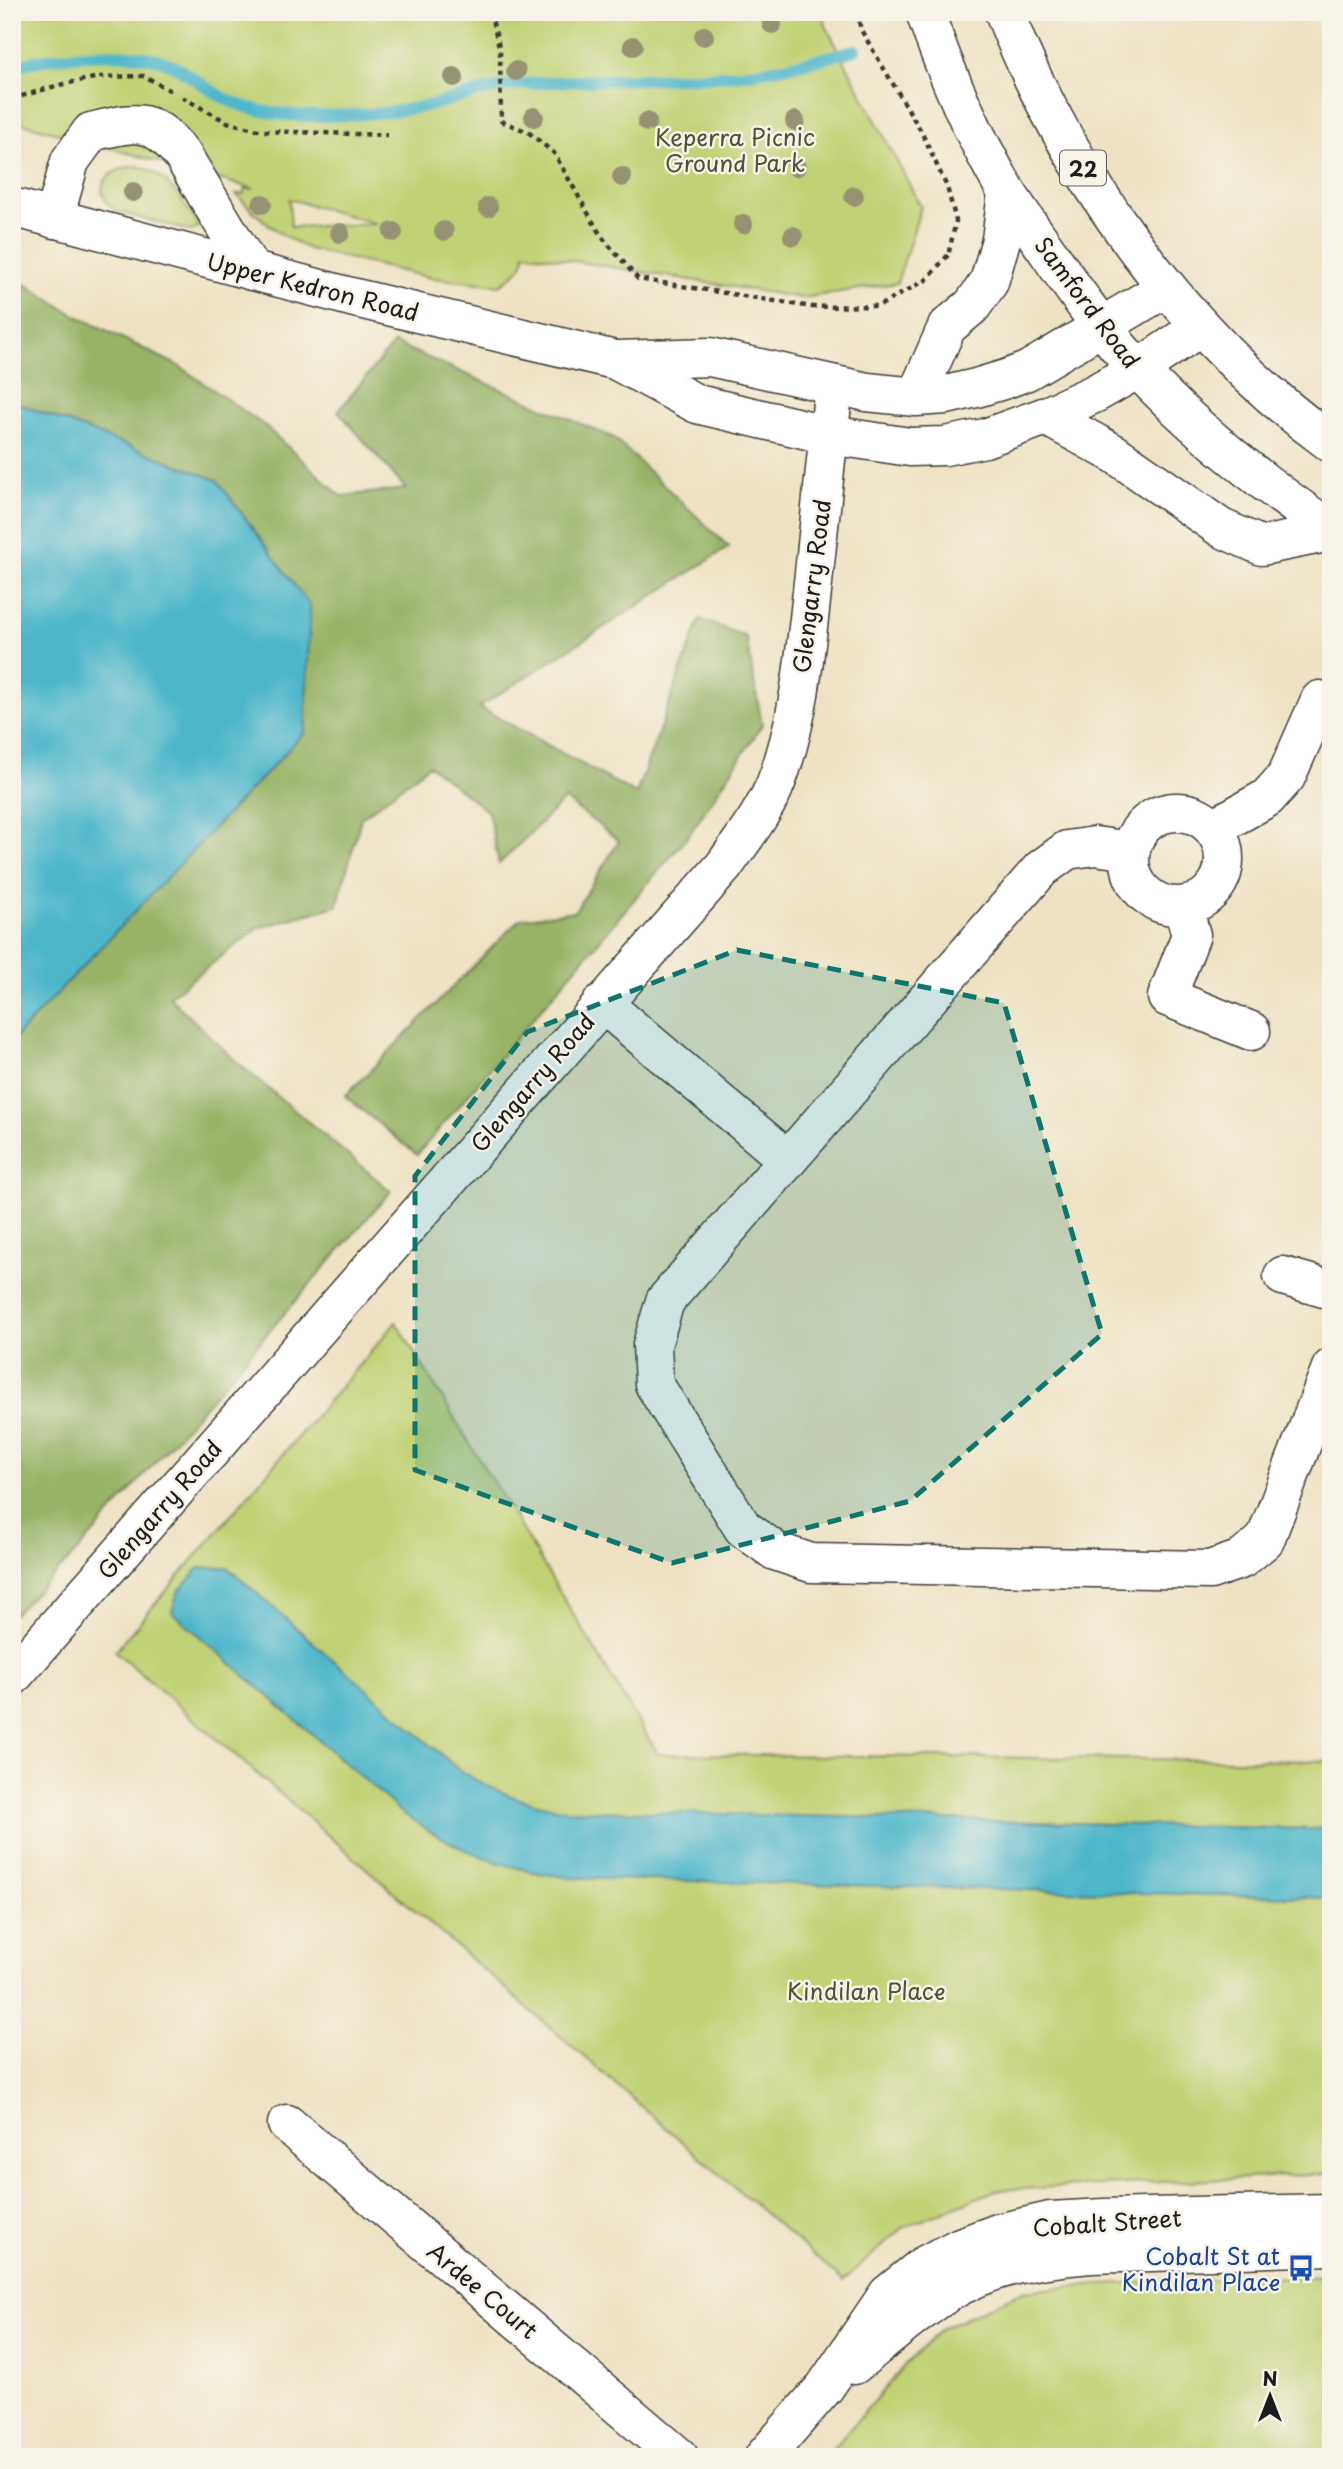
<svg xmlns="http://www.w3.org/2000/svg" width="1343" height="2469" font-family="'Playpen Sans',sans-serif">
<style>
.green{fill:#c1d174;stroke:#6e7648;stroke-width:2;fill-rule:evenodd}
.forest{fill:#98b366;stroke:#5a6841;stroke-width:2}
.water{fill:#4db6ca;stroke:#346973;stroke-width:2}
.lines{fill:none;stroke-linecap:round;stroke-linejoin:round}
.stream{stroke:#4db6ca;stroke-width:12}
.minor-casing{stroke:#3c3a35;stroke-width:41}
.major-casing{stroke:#3c3a35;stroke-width:41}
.path{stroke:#3c3a35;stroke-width:4.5;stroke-dasharray:5 5;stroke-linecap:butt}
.minor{stroke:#fff;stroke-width:38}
.major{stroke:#fff;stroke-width:38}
.tree{fill:#969375}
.marked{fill:#0f766e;fill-opacity:0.2;stroke:#0f766e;stroke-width:5;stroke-dasharray:14 9;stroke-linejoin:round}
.labels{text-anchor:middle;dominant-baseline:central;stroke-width:5;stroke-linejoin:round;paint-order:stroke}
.shield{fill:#f7f3e8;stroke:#5e5c59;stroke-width:2}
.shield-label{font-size:21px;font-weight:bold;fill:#1c1c1c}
.park-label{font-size:23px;fill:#4e5236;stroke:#f7f3e8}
.street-label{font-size:23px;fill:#1c1c1c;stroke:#f7f3e8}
.transit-label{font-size:23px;fill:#164399;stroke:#f7f3e8;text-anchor:end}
</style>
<rect width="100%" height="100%" fill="#f7f3e8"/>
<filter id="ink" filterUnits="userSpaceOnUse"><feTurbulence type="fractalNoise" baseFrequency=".0143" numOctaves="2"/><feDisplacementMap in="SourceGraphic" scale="14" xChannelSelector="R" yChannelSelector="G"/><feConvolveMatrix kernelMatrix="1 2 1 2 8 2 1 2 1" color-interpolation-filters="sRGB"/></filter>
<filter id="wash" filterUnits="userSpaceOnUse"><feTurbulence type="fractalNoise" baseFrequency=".00686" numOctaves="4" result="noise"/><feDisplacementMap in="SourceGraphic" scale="28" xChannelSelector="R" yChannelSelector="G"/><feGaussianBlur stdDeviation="1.57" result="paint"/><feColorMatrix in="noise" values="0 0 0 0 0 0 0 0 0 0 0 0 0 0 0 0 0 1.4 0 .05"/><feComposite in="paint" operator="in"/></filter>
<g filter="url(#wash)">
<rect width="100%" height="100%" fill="#eee2c3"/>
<path class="green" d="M 12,12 L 823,12 L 826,26 L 921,207 L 897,283 L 802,298 L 525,253 C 525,269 512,276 500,285 L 431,278 L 309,249 C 279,236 258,217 236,194 L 244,194 L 244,189 L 254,189 L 12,120 ZM 289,199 L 378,224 L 291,227 Z
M 137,166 C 167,172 181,201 198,224 L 197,229 L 191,231 L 115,211 C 88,188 108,168 137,166 Z
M 396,1322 L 658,1754 L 1331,1761 L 1331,2174 L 996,2190 L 903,2228 L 843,2281 L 115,1651 Z
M 1331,2276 L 1331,2457 L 826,2457 L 904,2366 L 943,2328 L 1023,2291 L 1096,2284 Z"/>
<path class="forest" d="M 12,276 L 75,315 L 179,366 L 265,426 L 341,496 L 406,489 L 338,411 L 394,343 L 614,438 L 729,547 L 479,707 L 636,794 L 700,619 L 746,637 L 762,725 L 689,835 L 417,1155 L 345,1096 L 520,919 L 575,911 L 619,841 L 565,799 L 499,864 L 488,812 L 429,765 L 361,818 L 337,906 L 258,928 L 169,997 L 239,1064 L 391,1191 L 78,1551 L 12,1616 L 12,1041 L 305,732 L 310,607 L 217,480 L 12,401 Z"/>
<path class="water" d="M 12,401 L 217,480 L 310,606 L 305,732 L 12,1041 Z
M 227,1567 L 459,1770 C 494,1792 527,1804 568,1810 L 1312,1829 L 1331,1828 L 1331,1898 L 571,1878 L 533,1872 L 496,1862 L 461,1848 L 431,1832 L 402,1813 L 376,1790 L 172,1612 L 178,1592 L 199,1568 Z"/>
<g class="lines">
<path class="stream" d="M 12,67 C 53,55 135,46 174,66 C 194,77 211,93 232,102 C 244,107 261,111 273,113 C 316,120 390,114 432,105 C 459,98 486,88 514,85 C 590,77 666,82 742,74 C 781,69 818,60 855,50"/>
</g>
</g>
<g filter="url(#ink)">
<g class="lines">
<g class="minor-casing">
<path id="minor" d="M 54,219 L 70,161 L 91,132 C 137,121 152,116 183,156 L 252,271
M1130 859a47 47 0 1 1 94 0a47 47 0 1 1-94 0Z
M 1213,828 L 1267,798 L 1286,777 L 1320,700
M 1130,851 L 1095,846 L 1067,850 L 1041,869 L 665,1301 L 652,1345 L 654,1384 L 743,1528 L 775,1551 L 811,1563 L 1210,1570 L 1242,1559 L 1265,1540 L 1331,1368
M 1183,906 L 1191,935 L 1167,997 L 1251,1031
M 602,1003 L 788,1160
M 1283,1276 L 1331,1290
M 12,1677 L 724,866 C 743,839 765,812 777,780 C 799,721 805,654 812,592 C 819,523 827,454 834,385
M 287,2124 L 679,2457
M 854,2365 C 883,2342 912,2316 943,2296 C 987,2266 1040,2258 1091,2254 L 1331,2246
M 764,2457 L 825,2387 L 888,2294 L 923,2266 L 960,2247 L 998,2233 L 1050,2221 L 1104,2218 L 1331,2213"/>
</g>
<g class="major-casing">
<path id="major" d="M 925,12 C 946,74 973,134 1006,191 C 1019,212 1034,232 1048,252 C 1076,293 1105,334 1139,370 C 1196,431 1262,483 1331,530
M 1004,12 C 1069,177 1187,339 1331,443
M 12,207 L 351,297 L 615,360 L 697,404 L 829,435 L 910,447 L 945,446 L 985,438 L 1046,416 L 1096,393 L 1138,369 L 1200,327
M 617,360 L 710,357 L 867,392 L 916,397 L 946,395 L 976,388 L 1006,379 L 1027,371 L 1166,288
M 916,397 L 947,327 L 972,306 L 989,282 L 1001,240 L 1007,193
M 1046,416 L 1115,454 L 1221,528 L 1262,546 L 1331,532"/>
</g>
<path class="path" d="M 490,12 L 500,50 L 501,121 L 528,132 L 554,153 L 601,236 L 638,279 L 812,307 L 879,306 L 926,280 L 948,255
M 857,12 L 861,30 L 921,131 L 947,187 L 956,221 L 948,256
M 182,97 L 227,122 L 262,131 L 387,135
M 12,99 L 59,85 L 99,77 L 144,76 L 171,91"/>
<use href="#minor" class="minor"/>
<use href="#major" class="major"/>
</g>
<g class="tree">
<circle cx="772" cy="24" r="10"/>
<circle cx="704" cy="36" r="10"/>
<circle cx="633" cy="46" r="10"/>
<circle cx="516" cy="71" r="10"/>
<circle cx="454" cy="77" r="10"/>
<circle cx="534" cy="117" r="10"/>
<circle cx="795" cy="121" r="10"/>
<circle cx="647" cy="122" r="10"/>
<circle cx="796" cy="167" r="10"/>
<circle cx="622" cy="177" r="10"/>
<circle cx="133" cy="192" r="10"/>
<circle cx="854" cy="196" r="10"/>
<circle cx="262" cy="204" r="10"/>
<circle cx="488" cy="207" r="10"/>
<circle cx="743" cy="224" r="10"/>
<circle cx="444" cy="231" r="10"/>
<circle cx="393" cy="232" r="10"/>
<circle cx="340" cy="233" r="10"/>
<circle cx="793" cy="236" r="10"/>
</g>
</g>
<path class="marked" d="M 737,950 L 1004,1003 L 1102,1334 L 910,1501 L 672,1563 L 415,1470 L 415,1176 L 527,1032 Z"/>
<defs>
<g id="bus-bare" transform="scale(2.1)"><path d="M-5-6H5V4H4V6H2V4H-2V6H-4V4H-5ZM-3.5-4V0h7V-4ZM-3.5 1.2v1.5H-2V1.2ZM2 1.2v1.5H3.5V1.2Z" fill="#1a4fb4" stroke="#f7f3e8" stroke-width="2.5" paint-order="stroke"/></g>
</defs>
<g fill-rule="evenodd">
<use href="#bus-bare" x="1301" y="2268"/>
</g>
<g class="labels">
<rect class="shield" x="1060" y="150.5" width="46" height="35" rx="5"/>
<g class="shield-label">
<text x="1083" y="168">22</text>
</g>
<g class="park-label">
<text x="735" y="136">Keperra Picnic<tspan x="735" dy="26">Ground Park</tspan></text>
<text x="866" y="1990">Kindilan Place</text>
</g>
<g class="street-label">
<text transform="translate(313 286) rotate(14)">Upper Kedron Road</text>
<text transform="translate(1088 302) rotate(53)">Samford Road</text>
<text transform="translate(811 586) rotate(-83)">Glengarry Road</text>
<text transform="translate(532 1082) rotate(-49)">Glengarry Road</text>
<text transform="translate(159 1509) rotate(-49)">Glengarry Road</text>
<text transform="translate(1107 2222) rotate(-4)">Cobalt Street</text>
<text transform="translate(483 2290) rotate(40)">Ardee Court</text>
</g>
<g class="transit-label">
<text x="1280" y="2255">Cobalt St at<tspan x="1280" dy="26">Kindilan Place</tspan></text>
</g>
</g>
<rect width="1343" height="2469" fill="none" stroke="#f7f3e8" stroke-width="42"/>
<g transform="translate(1270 2396)" stroke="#f7f3e8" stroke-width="5" paint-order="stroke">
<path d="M0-5L12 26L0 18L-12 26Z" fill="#1c1c1c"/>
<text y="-10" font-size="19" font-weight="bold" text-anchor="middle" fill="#1c1c1c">N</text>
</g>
</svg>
